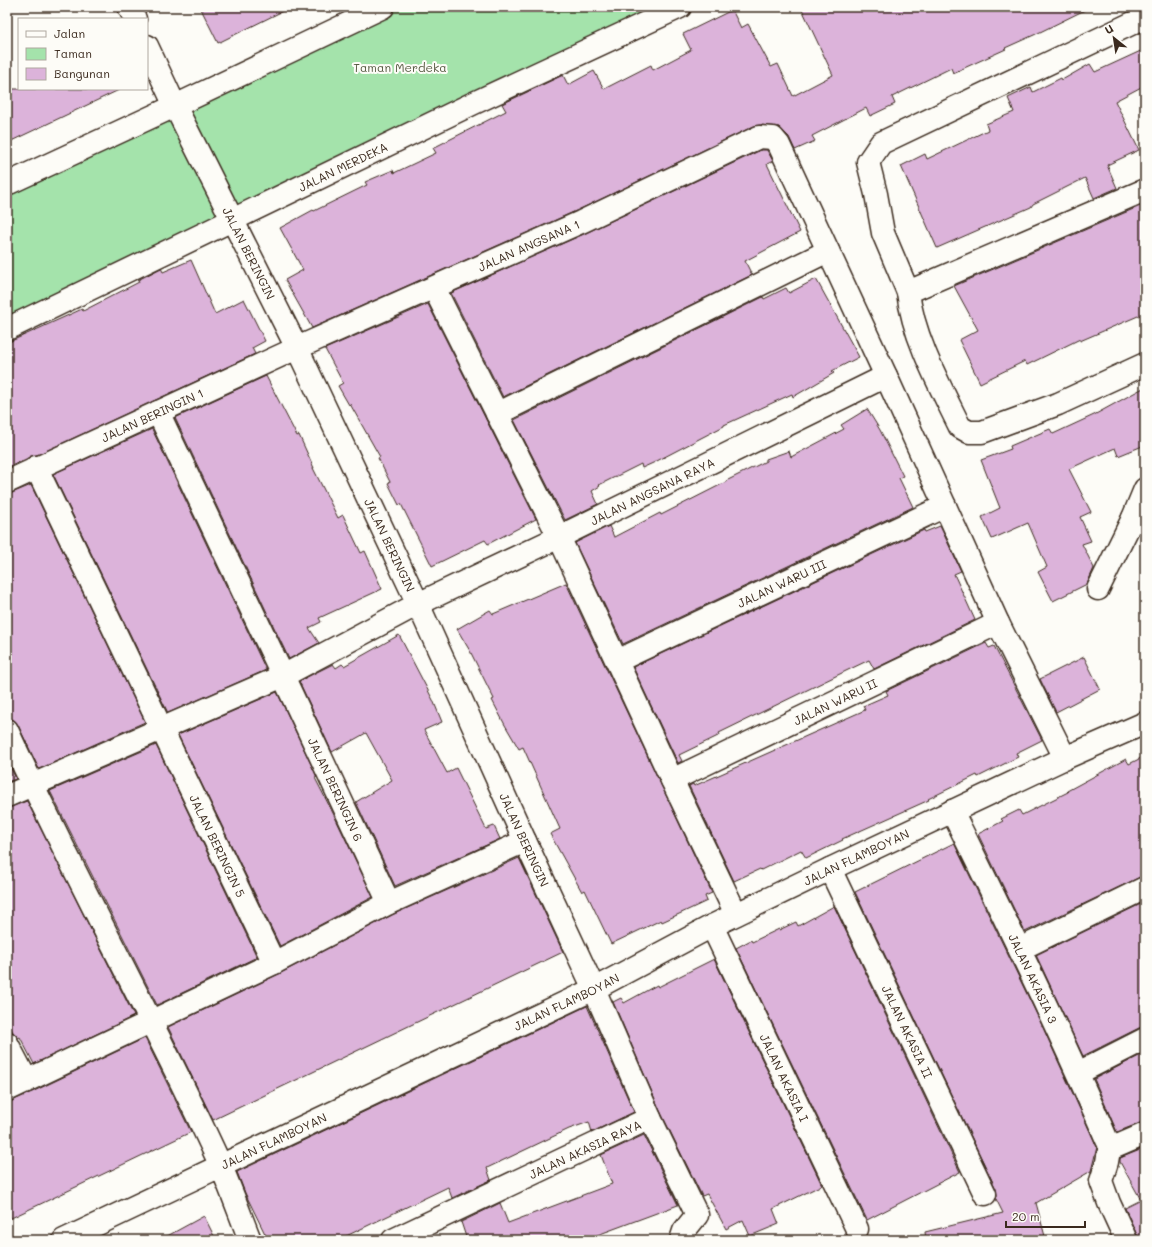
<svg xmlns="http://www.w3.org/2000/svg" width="1152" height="1247" font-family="Mali,sans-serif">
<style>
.green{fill:#a4e3ab;stroke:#708664}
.building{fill:#dcb3da;stroke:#3b2a1e}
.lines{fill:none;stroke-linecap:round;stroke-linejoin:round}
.street-casing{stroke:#3b2a1e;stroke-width:25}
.secondary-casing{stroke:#3b2a1e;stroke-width:25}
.street{stroke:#fdfcf7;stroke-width:22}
.secondary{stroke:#fdfcf7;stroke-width:22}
.labels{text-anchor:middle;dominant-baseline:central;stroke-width:4;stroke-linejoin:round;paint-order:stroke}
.park-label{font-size:12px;fill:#555841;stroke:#fdfcf7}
.street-label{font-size:12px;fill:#3b2a1e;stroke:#fdfcf7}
</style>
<rect width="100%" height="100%" fill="#fdfcf7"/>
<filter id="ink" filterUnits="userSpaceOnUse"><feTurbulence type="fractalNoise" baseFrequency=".025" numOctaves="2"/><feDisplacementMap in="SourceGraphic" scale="8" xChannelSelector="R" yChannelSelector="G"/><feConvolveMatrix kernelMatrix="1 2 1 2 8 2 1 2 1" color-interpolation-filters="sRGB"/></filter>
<g filter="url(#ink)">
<path class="green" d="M 390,7 L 660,7 L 7,320 L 7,193 Z"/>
<path class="building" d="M 200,7 L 291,7 L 218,43 Z
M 801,7 L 1091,7 L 1034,35 L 1005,48 L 1006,49 L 953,73 L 951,68 L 892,97 L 895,104 L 870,116 L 866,108 L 812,136 L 815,141 L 795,150 L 789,137 L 779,127 L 760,125 L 754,126 L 576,211 L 312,328 L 285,280 L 303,270 L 280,228 L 313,210 L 314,211 L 367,185 L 365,182 L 393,170 L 394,173 L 436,153 L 433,148 L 506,111 L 502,104 L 563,75 L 568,85 L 594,71 L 604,89 L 651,65 L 653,70 L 691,50 L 683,34 L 732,10 L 741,28 L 748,24 L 771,67 L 778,64 L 793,96 L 833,75 Z
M 1145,49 L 1145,85 L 1115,101 L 1139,150 L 1107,165 L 1117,188 L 1094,198 L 1085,178 L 1033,204 L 1031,207 L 937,248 L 901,166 L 925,154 L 927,159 L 988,130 L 986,124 L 1014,112 L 1008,98 L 1031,87 L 1033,92 L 1061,78 L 1062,80 L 1090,64 L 1095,72 Z
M 7,89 L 121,89 L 7,143 Z
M 761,150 L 767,150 L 768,152 L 773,161 L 767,164 L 800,232 L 745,261 L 752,275 L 503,397 L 451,293 L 586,233 Z
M 1145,204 L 1145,313 L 1080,341 L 1080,339 L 1027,365 L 1025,361 L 980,383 L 959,340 L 978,330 L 954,286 Z
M 191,260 L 215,314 L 244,299 L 265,341 L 252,348 L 255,354 L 37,455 L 31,456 L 26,459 L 7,468 L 7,343 L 82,309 L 83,311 L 139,282 L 138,280 L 161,268 L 163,272 Z
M 816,279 L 859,357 L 832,371 L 834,373 L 793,397 L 792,394 L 724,425 L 724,426 L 653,463 L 642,468 L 641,464 L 599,485 L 600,486 L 592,491 L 598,504 L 565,520 L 514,420 L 763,297 L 764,299 L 786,288 L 789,293 Z
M 428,304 L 536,519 L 488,544 L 485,540 L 432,566 L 401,504 L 399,505 L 388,483 L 390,482 L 378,458 L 380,457 L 350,404 L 349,405 L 338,386 L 343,383 L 325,349 Z
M 266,376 L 297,436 L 299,435 L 314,468 L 313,468 L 338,518 L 343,515 L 361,553 L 365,551 L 382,589 L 319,618 L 321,622 L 309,628 L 319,643 L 289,659 L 175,418 Z
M 1145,387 L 1145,445 L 1118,456 L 1115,448 L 1069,469 L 1091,512 L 1080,517 L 1091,541 L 1082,544 L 1094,568 L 1087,584 L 1053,601 L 1038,572 L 1047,567 L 1028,523 L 992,539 L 982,517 L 1000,508 L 981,460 L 1011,449 L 1010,446 L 1050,429 L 1053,434 L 1094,415 Z
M 867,409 L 880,430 L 903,476 L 899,478 L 913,507 L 623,644 L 575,543 L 609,526 L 614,537 L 660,513 L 661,515 L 726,482 L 726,481 L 766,461 L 766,459 L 789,451 L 791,457 L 844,429 L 841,425 Z
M 152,429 L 266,670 L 168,713 L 53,474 Z
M 31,485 L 145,722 L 39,769 L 18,725 L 14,720 L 7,718 L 7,494 L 12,493 Z
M 940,526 L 961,571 L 954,574 L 975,620 L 874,669 L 869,660 L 846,671 L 719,733 L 720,735 L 679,755 L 682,761 L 678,763 L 633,667 L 924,530 L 925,532 Z
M 566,583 L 712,893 L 705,896 L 707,901 L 662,922 L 661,920 L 611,944 L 585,890 L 582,892 L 550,834 L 560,829 L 523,747 L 519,749 L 505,725 L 492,700 L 494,699 L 470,651 L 457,629 L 490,610 L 493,614 Z
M 399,635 L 433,700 L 442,722 L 424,730 L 447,773 L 456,768 L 486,829 L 494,826 L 500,839 L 395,886 L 356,802 L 392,780 L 366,733 L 332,752 L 299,681 L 333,664 L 336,668 L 342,664 L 344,666 Z
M 986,643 L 989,648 L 994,646 L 1042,740 L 1016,753 L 1018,757 L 978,777 L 977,775 L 928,799 L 929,800 L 842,839 L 843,840 L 806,858 L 801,850 L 761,870 L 760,869 L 734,881 L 689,786 L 693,784 L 694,786 L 865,710 L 863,706 L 888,695 L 886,691 Z
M 1084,657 L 1100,689 L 1056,712 L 1040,679 Z
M 277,692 L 317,777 L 315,778 L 334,815 L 373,897 L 280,946 L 178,735 Z
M 156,745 L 257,957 L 157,1005 L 50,791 Z
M 1145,756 L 1145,876 L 1140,877 L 1025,932 L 978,834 L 1003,821 L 1001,819 L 1019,810 L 1022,815 L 1068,792 L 1067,791 L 1126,759 L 1129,764 Z
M 7,760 L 16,779 L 7,782 Z
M 27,801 L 134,1016 L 34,1064 L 20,1037 L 18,1038 L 13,1032 L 7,1021 L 7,808 Z
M 954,843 L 1040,1021 L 1097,1147 L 1091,1171 L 1036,1203 L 1046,1240 L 926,1240 L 925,1232 L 1003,1213 L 996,1199 L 997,1195 L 996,1189 L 855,892 Z
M 519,858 L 563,952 L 213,1120 L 168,1027 L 279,974 L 394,914 Z
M 1145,902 L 1145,1027 L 1139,1028 L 1083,1056 L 1036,955 Z
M 834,906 L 960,1172 L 867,1220 L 736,948 L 751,940 L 752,942 L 779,929 L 779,930 L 796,922 L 798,926 Z
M 714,959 L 822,1185 L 773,1209 L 779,1224 L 750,1236 L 743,1220 L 726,1229 L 707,1194 L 702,1196 L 661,1113 L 613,1002 L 621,998 L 624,1003 L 657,985 L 658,987 Z
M 587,1006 L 634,1112 L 592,1132 L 589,1122 L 569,1129 L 487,1168 L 491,1180 L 452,1198 L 448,1187 L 338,1240 L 268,1240 L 245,1193 L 237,1172 Z
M 145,1038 L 191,1132 L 7,1220 L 7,1102 L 12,1101 L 32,1092 Z
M 1145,1053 L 1145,1122 L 1140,1123 L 1117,1132 L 1094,1079 Z
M 644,1135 L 678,1205 L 584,1240 L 467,1240 L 461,1222 L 500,1203 L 508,1223 L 612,1184 L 601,1155 Z
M 1145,1148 L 1145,1240 L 1138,1240 L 1137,1235 L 1125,1208 L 1141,1200 L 1120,1162 L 1120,1158 Z
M 204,1216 L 216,1240 L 160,1240 Z"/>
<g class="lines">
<g class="street-casing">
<g id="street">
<path d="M 129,7 L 135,19"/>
<path id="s1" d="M 147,46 L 175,106 L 297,348 L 418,604 L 525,841 L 594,989 L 650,1118 L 393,1240"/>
<path d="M 1145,190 L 908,292 C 913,337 940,386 960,427 L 969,432 L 982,432 L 1058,404 L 1145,364"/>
<path d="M 434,288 L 559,537 L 672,780 L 736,914"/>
<path d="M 908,292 L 883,233 L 876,194 L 868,162 L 881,143 L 1137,21"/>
<path id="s2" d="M 158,412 L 283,676 L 389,903"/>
<path d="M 497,414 L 828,251"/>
<path id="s3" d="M 36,467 L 274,963"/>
<path id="s4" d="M 7,482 L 297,348 L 581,222 L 759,137 L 773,138 L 779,145 L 886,376 L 998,623 L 1065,758"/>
<path d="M 1145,489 L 1133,518 L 1145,523"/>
<path d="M 1098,589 L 1133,518"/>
<path id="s5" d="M 617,661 L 945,506"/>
<path d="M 7,730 C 74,877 153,1018 220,1164 C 231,1189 240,1215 250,1240"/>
<path id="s6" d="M 672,780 L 998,623"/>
<path id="s7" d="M 7,796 L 283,676 L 418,604 L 559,537 L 886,376"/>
<path id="s8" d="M 952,811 C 1006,920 1059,1029 1107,1140 L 1110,1144 L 1115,1147 L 1145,1134"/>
<path id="s9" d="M 830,869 L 985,1194"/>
<path id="s10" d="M 712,926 L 857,1229"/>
<path d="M 1020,949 L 1145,888"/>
<path d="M 7,1043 L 27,1081"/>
<path d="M 1078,1073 L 1145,1039"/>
<path d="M 7,1090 L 274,963 L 389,903 L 525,841"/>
<path d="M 650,1118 L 697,1215 L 684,1231 L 681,1240"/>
<path d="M 1110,1144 L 1107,1162 L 1101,1181 L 1109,1203 L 1126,1240"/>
<path id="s11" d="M 64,1240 L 594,989 L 712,926 L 830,869 L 1065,758 L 1145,723"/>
</g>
</g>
<g class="secondary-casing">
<g id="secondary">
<path d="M 7,184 L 175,106 L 383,7"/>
<path id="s12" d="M 7,329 L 474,103 L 680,7"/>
</g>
</g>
<use href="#street" class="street"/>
<use href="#secondary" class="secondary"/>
</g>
</g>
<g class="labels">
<g class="park-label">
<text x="400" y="67">Taman Merdeka</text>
</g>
<g class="street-label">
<text stroke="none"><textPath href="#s12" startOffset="373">JALAN MERDEKA</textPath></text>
<text stroke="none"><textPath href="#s4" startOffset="573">JALAN ANGSANA 1</textPath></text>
<text stroke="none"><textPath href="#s1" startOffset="231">JALAN BERINGIN</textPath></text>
<text stroke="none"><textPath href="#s4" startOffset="160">JALAN BERINGIN 1</textPath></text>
<text stroke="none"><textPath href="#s7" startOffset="714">JALAN ANGSANA RAYA</textPath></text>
<text stroke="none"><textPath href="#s1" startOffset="555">JALAN BERINGIN</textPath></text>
<text stroke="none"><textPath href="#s5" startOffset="182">JALAN WARU III</textPath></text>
<text stroke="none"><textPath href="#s6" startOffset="181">JALAN WARU II</textPath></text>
<text stroke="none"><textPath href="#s2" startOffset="417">JALAN BERINGIN 6</textPath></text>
<text stroke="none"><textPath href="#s1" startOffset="879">JALAN BERINGIN</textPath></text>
<text stroke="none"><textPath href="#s3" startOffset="420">JALAN BERINGIN 5</textPath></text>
<text stroke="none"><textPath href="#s11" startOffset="880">JALAN FLAMBOYAN</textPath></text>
<text stroke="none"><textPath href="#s8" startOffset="186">JALAN AKASIA 3</textPath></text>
<text stroke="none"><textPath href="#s11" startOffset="556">JALAN FLAMBOYAN</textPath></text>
<text stroke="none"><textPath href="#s9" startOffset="180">JALAN AKASIA II</textPath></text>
<text stroke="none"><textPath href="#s10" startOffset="168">JALAN AKASIA I</textPath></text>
<text stroke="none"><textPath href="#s11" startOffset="232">JALAN FLAMBOYAN</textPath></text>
<text transform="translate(585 1149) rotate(-25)">JALAN AKASIA RAYA</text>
</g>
</g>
<rect width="1152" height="1247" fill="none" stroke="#fdfcf7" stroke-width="24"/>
<rect x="12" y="12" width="1128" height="1223" fill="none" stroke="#3b2a1e" stroke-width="1.5" filter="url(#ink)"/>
<rect x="18" y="18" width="130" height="72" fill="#fdfcf7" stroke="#afa8a0"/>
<rect x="26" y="31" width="20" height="6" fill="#fdfcf7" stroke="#afa8a0"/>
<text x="54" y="38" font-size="12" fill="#3b2a1e">Jalan</text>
<rect x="26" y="48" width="20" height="12" fill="#a4e3ab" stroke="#afa8a0"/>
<text x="54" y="58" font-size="12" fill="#3b2a1e">Taman</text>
<rect x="26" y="68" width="20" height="12" fill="#dcb3da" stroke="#afa8a0"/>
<text x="54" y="78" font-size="12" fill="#3b2a1e">Bangunan</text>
<g transform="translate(1114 38) rotate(330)" stroke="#fdfcf7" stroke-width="3" paint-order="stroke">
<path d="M0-3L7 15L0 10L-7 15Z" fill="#3b2a1e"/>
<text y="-6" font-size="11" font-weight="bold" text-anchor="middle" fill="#3b2a1e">U</text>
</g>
<path d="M1006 1221v6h79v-6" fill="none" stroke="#3b2a1e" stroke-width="2"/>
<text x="1012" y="1221" font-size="12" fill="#3b2a1e" stroke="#fdfcf7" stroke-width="3" paint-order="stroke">20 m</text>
</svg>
